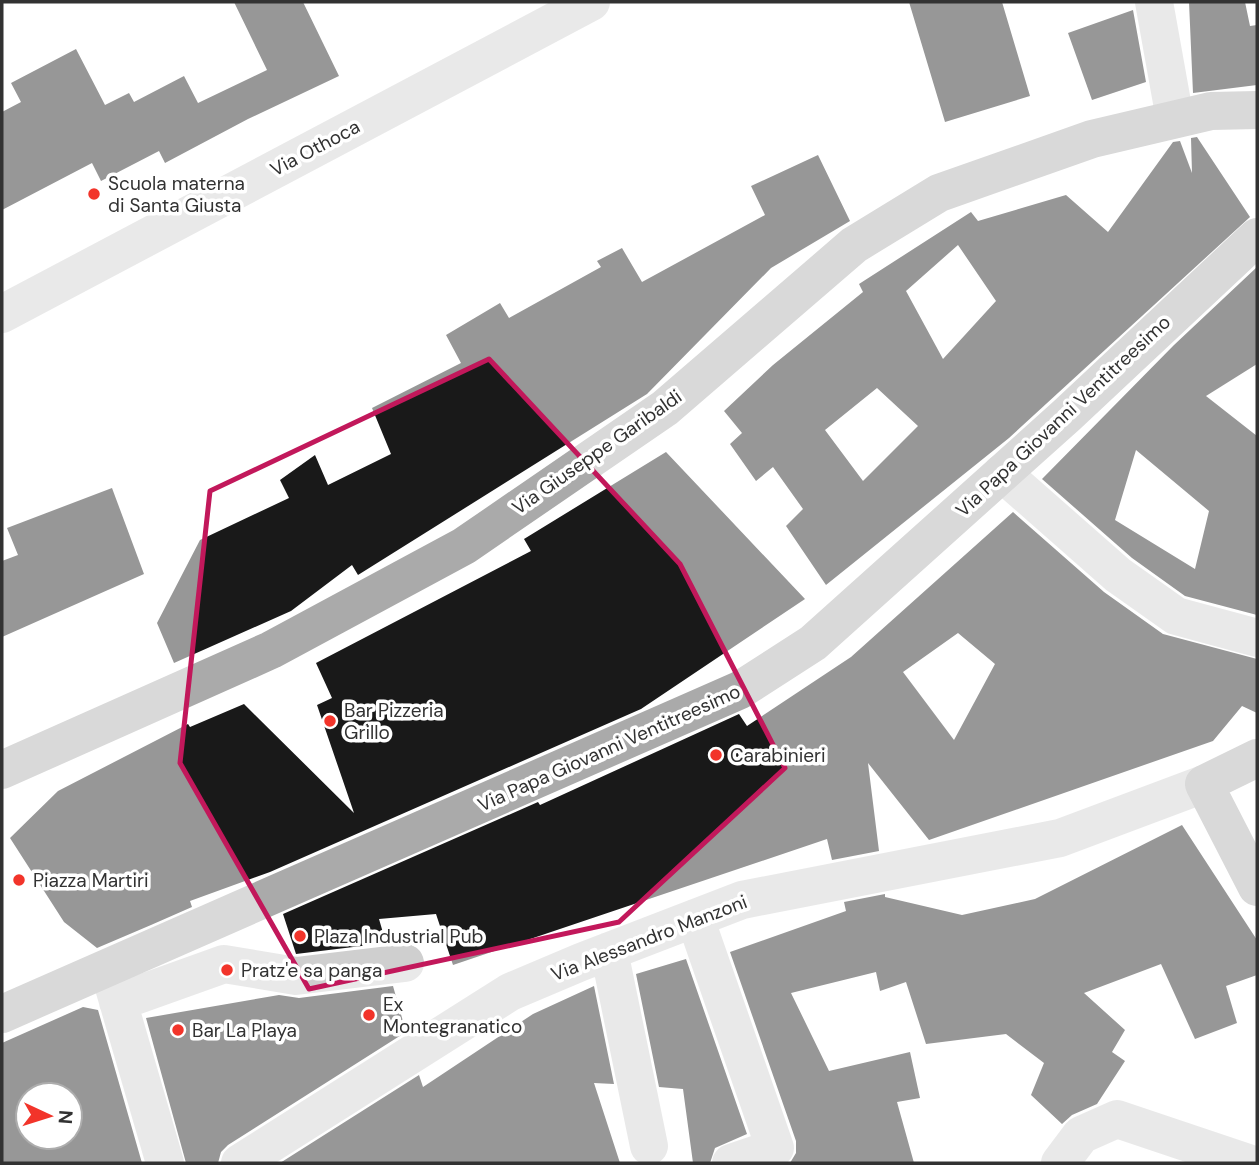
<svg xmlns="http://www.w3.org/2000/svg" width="1259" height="1165" font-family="'DM Sans',sans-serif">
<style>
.building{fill:#191919;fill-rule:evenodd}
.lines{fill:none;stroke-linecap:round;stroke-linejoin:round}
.minor{stroke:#cfcfcf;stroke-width:38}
.major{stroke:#aaa;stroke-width:38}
.marked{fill:none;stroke:#c2185b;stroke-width:5;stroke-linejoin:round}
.poi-dot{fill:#f2342a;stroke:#fff;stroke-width:2.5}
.labels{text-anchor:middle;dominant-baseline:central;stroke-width:7;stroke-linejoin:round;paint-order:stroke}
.street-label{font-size:19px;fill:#323232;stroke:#fff}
.poi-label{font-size:19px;fill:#323232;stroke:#fff;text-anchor:start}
</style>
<rect width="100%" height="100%" fill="#fff"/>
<path class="building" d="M 234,2 L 303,2 L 339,76 L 248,119 L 165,163 L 159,151 L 101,181 L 92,163 L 2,210 L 2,112 L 21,102 L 11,83 L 76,49 L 105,105 L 129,93 L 134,102 L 184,76 L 198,103 L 267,70 Z
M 909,2 L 1002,2 L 1030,96 L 945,122 Z
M 1189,2 L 1245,2 L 1250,26 L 1257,25 L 1257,85 L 1193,93 Z
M 1133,10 L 1146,82 L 1092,100 L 1068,33 Z
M 1197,137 L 1250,217 L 1009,438 L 826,585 L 786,526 L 803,509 L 773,467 L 756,481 L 730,444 L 742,433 L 724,411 L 773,365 L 863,292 L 859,284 L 971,212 L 978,221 L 1066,195 L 1108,232 L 1173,142 L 1180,141 L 1192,173 L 1191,138 ZM 958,245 L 996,301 L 943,359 L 906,291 ZM 877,388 L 918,426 L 863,481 L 825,430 Z
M 818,155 L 850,221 L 771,268 L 647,394 L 358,575 L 352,565 L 291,611 L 174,663 L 157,623 L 200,540 L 289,498 L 280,480 L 315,455 L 328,485 L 391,454 L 372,408 L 461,363 L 446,335 L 500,303 L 509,318 L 601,267 L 597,261 L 622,248 L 642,282 L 765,215 L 751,186 Z
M 1257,267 L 1257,364 L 1206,396 L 1257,436 L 1257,615 L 1185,596 L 1132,558 L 1042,479 L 1174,345 ZM 1136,450 L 1209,511 L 1195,569 L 1115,520 Z
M 666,452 L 805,599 L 641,709 L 270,872 L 190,901 L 192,907 L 151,925 L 97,948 L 64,922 L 10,838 L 58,791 L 188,724 L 190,727 L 244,704 L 354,813 L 317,705 L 332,698 L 316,663 L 531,551 L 524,539 Z
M 112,488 L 144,574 L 2,637 L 2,561 L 18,555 L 7,528 Z
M 1013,512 L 1104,592 L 1163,634 L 1257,659 L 1257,713 L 1242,706 L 1213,741 L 929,840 L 868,763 L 879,851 L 832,860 L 827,839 L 453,965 L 436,914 L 379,919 L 386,943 L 296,954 L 283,914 L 538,802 L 540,805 L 739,714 L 747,726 L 851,657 ZM 958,633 L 995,664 L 954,740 L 903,672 Z
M 1182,825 L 1257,940 L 1257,975 L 1226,986 L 1237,1023 L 1195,1039 L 1161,964 L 1084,993 L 1125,1030 L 1112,1052 L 1125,1061 L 1097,1104 L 1072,1115 L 1062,1124 L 1031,1095 L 1044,1063 L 1006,1034 L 926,1044 L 906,982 L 880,991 L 876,972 L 791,993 L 829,1071 L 910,1052 L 920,1098 L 897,1102 L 914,1163 L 790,1163 L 796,1153 L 796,1141 L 730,952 L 846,911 L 844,902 L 885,894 L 885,897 L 962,915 L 1035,899 Z
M 686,959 L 747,1134 L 715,1148 L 710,1163 L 693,1163 L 683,1089 L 659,1087 L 636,974 Z
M 393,986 L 406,1032 L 228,1145 L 221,1152 L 218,1163 L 186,1163 L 146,1018 L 279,995 L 299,998 Z
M 594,986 L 614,1084 L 594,1083 L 620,1163 L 280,1163 L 419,1075 L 423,1087 L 533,1014 Z
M 83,1007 L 98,1010 L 142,1163 L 2,1163 L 2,1043 ZM 28,1095 L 70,1095 L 70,1137 L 28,1137 Z"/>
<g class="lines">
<path class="minor" d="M 1154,2 L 1175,119
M 2,314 L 591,2
M 1002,473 L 1118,575 L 1176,616 L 1257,638
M 695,918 L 775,1148 L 731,1163
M 609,951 L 649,1146
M 111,977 L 165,1163
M 118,1002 L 224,964 L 296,976 L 405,963
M 240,1163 L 510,992 L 581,962 L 742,900 L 1060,838 L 1204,784
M 1060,1163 L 1081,1135 L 1117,1119 L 1248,1163"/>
<path class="major" d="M 1257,758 L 1204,784 L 1257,887
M 2,770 L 271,650 L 464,546 L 665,408 L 854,245 L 939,193 L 1092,139 L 1211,111 L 1257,110
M 2,1014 L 740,690 L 813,643 L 1067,415 L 1257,237"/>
</g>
<path d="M0 0H1259V1165H0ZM 489,359 L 680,564 L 785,768 L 619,922 L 309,989 L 180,763 L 210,491 Z" fill="#fff" fill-opacity=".55" fill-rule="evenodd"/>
<path class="marked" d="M 489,359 L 680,564 L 785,768 L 619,922 L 309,989 L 180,763 L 210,491 Z"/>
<g class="poi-dot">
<circle cx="94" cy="194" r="7"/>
<circle cx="330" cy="721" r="7"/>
<circle cx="716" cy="755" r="7"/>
<circle cx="19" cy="880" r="7"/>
<circle cx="300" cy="936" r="7"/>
<circle cx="227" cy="970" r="7"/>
<circle cx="369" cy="1015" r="7"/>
<circle cx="178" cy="1030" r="7"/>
</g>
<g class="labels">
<g class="street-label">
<text transform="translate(315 148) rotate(-28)">Via Othoca</text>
<text transform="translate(1063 416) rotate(-43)">Via Papa Giovanni Ventitreesimo</text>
<text transform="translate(597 452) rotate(-35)">Via Giuseppe Garibaldi</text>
<text transform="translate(609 748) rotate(-24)">Via Papa Giovanni Ventitreesimo</text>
<text transform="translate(649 938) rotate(-21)">Via Alessandro Manzoni</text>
</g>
<g class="poi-label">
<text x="108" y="183">Scuola materna<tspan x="108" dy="22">di Santa Giusta</tspan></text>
<text x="344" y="710">Bar Pizzeria<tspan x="344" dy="22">Grillo</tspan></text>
<text x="730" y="755">Carabinieri</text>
<text x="33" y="880">Piazza Martiri</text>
<text x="314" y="936">Plaza Industrial Pub</text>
<text x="241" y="970">Pratz'e sa panga</text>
<text x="383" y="1004">Ex<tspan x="383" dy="22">Montegranatico</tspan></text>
<text x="192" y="1030">Bar La Playa</text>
</g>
</g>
<rect width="1259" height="1165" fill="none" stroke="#323232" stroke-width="7"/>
<g transform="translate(49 1116) rotate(94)"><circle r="33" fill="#ffffff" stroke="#adadad" stroke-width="2"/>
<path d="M0-5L12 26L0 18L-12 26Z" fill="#f2342a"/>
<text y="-10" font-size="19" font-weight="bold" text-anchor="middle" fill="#323232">N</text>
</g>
</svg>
